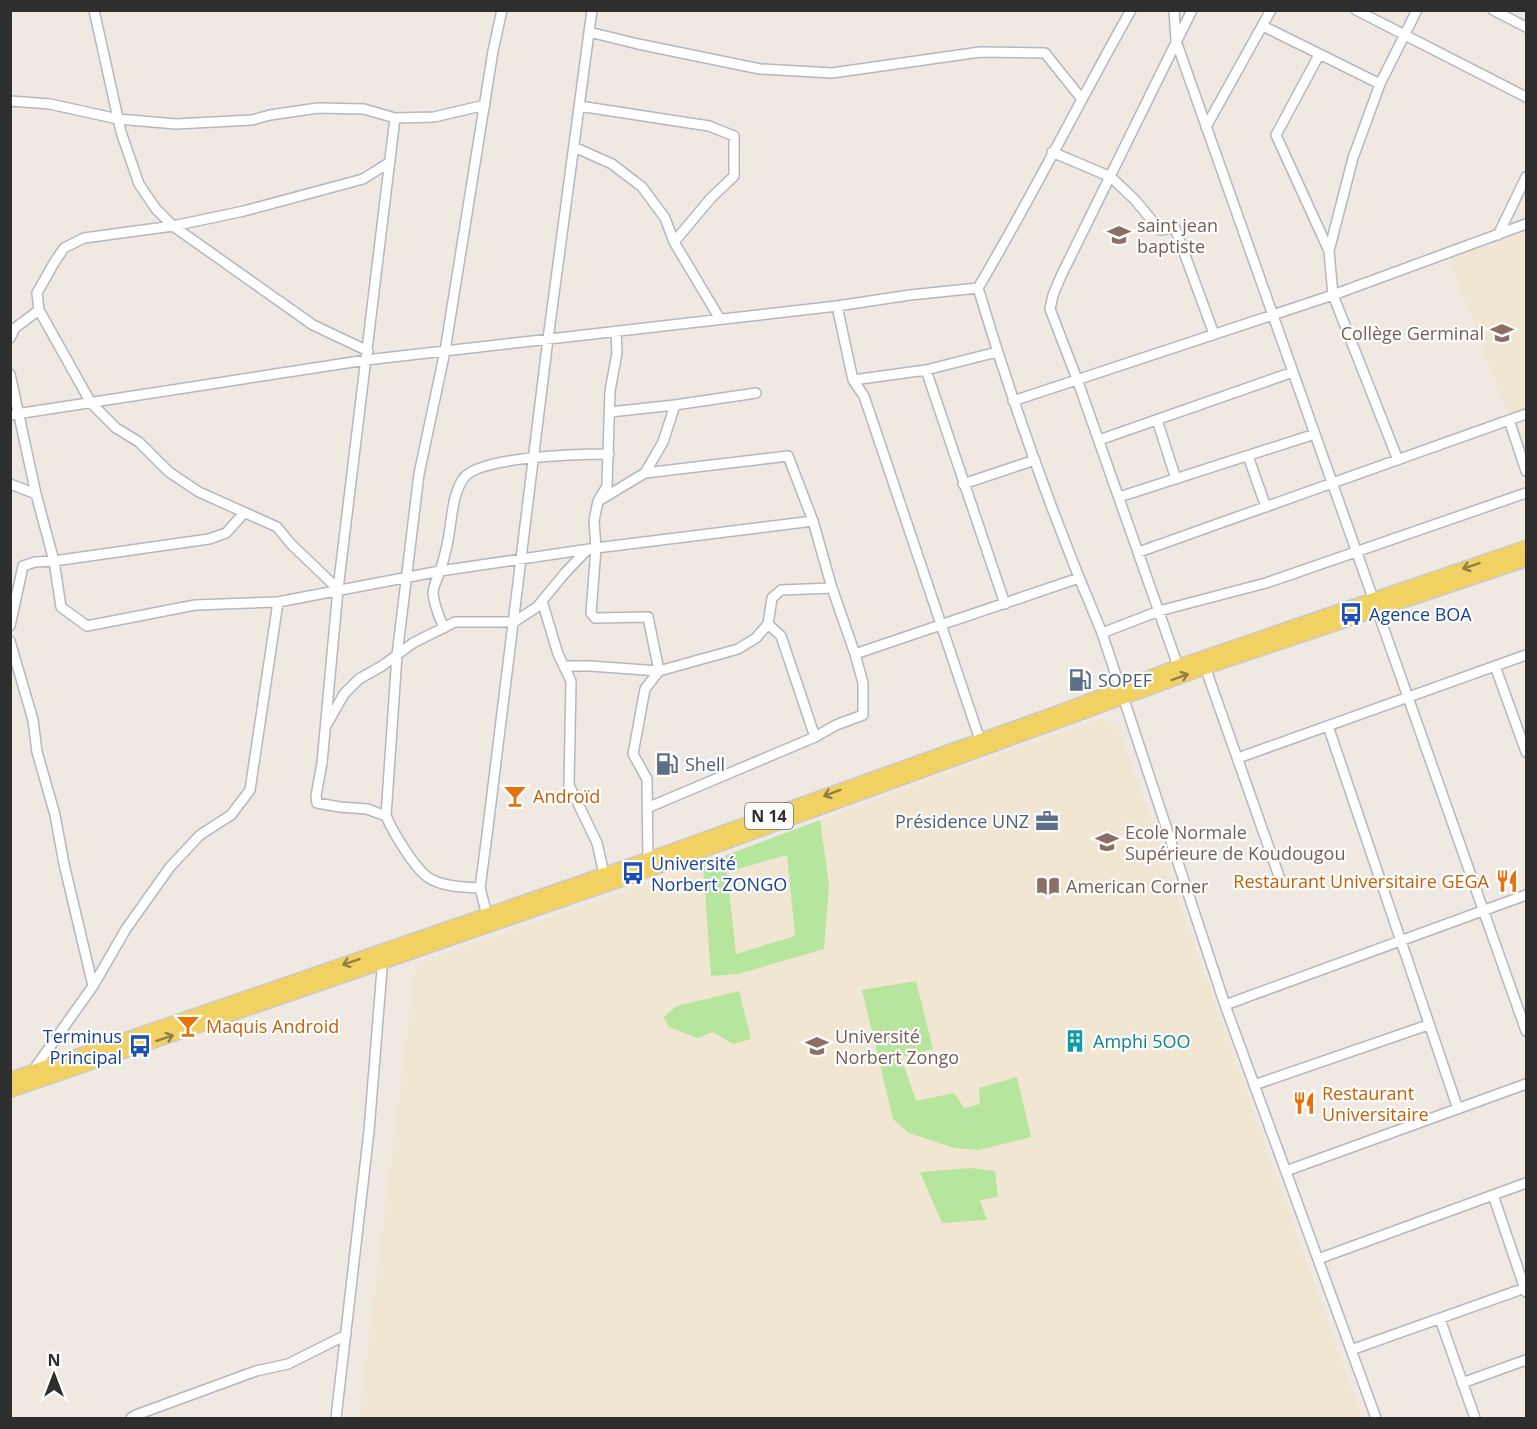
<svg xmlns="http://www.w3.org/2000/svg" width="1537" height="1429" font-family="'Open Sans',sans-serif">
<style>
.education{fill:#f0e6d1}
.green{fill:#b6e59e;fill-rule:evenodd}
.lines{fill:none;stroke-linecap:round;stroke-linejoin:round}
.minor-casing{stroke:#b4b7c1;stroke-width:12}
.major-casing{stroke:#c9c9c9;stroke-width:15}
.minor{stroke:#fff;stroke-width:9}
.major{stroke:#f2d163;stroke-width:12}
.oneway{stroke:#908048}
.labels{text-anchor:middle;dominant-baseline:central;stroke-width:4.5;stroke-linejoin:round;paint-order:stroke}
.shield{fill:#fff;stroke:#6d6d6d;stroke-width:1.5}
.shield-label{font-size:16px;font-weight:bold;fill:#2e2e2e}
.education-label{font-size:18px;fill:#785e54;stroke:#fff;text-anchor:start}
.transit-label{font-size:18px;fill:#164399;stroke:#fff;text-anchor:start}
.service-label{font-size:18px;fill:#4e5e75;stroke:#fff;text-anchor:start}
.food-label{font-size:18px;fill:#c56008;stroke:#fff;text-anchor:start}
.culture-label{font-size:18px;fill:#0d838f;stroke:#fff;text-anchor:start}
</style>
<rect width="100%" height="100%" fill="#efe9e1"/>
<path class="education" d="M 1526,232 L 1526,407 L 1508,414 L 1449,259 Z
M 1101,719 L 1117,725 L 1362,1418 L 359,1418 L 415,970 L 421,962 L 703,864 L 987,758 Z"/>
<path class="green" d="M 820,820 L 829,885 L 824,949 L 738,974 L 711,976 L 703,864 ZM 787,855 L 795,936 L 736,954 L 727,872 Z
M 916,981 L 933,1049 L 901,1057 L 916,1101 L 954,1093 L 964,1108 L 980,1104 L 979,1088 L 1017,1077 L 1031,1137 L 979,1150 L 954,1148 L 909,1133 L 893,1119 L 862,990 Z
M 739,991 L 751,1039 L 733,1044 L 713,1032 L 698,1038 L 669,1027 L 663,1017 L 677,1006 Z
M 970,1168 L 995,1171 L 998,1197 L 980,1200 L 987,1220 L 942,1223 L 920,1172 Z"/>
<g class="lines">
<g class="minor-casing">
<path id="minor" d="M 94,10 L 121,132 L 139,184 L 156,209 L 173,226 L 313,325 L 368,351
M 1131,10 C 1079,102 1032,197 978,288 C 1013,405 1054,520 1102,633 L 1225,1005 L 1376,1418
M 1174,10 L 1176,41 L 1526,1031
M 1356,10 L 1526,97
M 1493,10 L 1526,27
M 1263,26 L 1380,84
M 589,32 L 638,44 L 760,69 L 832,73 L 980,52 L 1045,53 L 1081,98
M 1319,55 L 1276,135 L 1329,251 L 1333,295 L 1398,460
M 10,101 L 50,104 L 118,119 L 176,124 L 252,120 L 270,115 L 318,108 L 364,109 L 395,118 L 434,117 L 485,105
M 579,106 L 709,126 L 734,136 L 734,176 L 711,198 L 674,242
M 395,118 L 338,589 L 322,763 L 316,796 L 317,803 L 340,807 L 367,809 L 386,816 C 393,832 414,868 429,878 C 443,887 465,887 480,888
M 1206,127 L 1271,10
M 574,147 L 612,164 L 642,187 L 665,218 L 674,242 L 720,319
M 1052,152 L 1111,177 L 1135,200 L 1160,230 L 1175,228 L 1214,334
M 1498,235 L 1526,177
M 1329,251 L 1353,158 L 1380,84 L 1417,10
M 837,306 L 853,380
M 616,331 L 617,353 L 610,391 L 607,486 L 598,501 L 594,521 L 596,548 L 591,613 L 595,618 L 648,617 L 659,671 L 645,689 L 633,754 L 647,779 L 648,859
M 10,338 L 15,328 L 39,310
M 926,370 L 1005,604
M 10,374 L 36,494
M 1013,401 L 1333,295 L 1526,224
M 610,412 L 675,405 L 756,393
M 10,415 L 366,360 L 837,306 L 910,295 L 978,288
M 1157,420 L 1176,479
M 1509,420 L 1526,471
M 1099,440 L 1293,372
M 1248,456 L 1266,507
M 645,473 L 788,456 L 813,521 L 832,588 L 855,654 L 863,683 L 863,715 L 836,725 L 815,737
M 10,484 L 36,494 L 54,561 L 61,607 L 87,626 L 195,605 L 278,602 L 440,571 L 596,548 L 813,521
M 963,484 L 1035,460
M 1119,497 L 1315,434
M 600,500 L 645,473 L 663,442 L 675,405
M 1139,552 L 1526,414
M 338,589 L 291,544 L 277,527 L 199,492 L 169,472 L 139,442 L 116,428 L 91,403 L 39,310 L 37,293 L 54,263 L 64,248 L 84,238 L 173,226 L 244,211 L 363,179 L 390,162
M 542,601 L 558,654 L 571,681 L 569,785 L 597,843 L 604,874
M 10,626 L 23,566 L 35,562 L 54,561 L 209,539 L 226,533 L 244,513
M 444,628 C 439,617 434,605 433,593 C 433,586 438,578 440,571 C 443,563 445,554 447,545 C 452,524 451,497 463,479 C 477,456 582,454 609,454
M 1102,633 L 1159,611 L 1266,583 L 1526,493
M 10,641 L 33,720 L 37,752 L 55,815 L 64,864 L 93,986 L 32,1072
M 855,654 L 1079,578
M 1204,664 L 1281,882
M 564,666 L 590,666 L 659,671 L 738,649 L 756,638 L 768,624 L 772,598 L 781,590 L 832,588
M 1178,666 L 1077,379 L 1050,309 L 1053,295 L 1061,276 L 1192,10
M 1495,666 L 1526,752
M 327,724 L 344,694 L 359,679 L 382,666 L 413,643 L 455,622 L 514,622 L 537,607 L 565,573 L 588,549
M 1328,726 L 1458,1109
M 980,740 L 864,396 L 853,380 L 926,370 L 997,352
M 1238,758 L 1526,655
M 647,808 L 815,737 L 781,636 L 768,624
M 386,816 L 397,655 L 419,474 L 445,351 L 493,51 L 502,10
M 487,915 L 480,888 L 487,835 L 548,339 L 592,10
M 93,986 L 126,929 L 170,867 L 200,835 L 231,815 L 250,790 L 278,602
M 1225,1005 L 1526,895
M 1254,1085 L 1428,1025
M 1286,1171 L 1526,1084
M 1493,1195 L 1526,1292
M 1318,1259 L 1526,1183
M 1440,1319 L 1475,1418
M 1351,1350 L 1525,1288
M 1462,1383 L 1526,1360
M 131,1418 L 136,1415 L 256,1371 L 288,1364 L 346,1335
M 336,1418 L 369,1131 L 383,957"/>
</g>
<g class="major-casing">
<path id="major" d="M 10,1079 L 648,859 L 1067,709 L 1178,666 L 1526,547
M 10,1091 L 653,869 L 1205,668 L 1526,560"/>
</g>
<use href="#minor" class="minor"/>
<use href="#major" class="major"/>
</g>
<defs><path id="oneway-shaft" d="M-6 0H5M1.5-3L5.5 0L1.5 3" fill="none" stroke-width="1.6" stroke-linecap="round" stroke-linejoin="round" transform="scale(1.5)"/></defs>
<g class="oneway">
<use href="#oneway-shaft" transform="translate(1471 566) rotate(161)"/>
<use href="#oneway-shaft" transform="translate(1180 677) rotate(-20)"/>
<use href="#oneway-shaft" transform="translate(832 793) rotate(160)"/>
<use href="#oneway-shaft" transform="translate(351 962) rotate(161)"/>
<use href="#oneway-shaft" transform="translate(165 1038) rotate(-19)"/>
</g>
<defs>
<g id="school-bare" transform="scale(1.8)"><path d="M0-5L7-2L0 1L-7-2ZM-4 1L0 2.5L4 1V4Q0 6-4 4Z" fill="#8d6e63" stroke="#fff" stroke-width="2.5" paint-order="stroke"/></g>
<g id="bus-bare" transform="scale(1.8)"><path d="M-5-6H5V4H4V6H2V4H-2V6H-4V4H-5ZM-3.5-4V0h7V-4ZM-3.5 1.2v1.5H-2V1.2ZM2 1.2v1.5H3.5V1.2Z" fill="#1a4fb4" stroke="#fff" stroke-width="2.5" paint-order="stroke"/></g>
<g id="fuel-bare" transform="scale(1.8)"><path d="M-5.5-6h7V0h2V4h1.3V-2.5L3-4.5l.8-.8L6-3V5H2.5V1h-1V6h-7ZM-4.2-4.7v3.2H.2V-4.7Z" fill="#5c6f8a" stroke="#fff" stroke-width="2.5" paint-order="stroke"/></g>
<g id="bar-bare" transform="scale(1.8)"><path d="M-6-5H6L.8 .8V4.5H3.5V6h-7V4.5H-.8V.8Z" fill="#e8710a" stroke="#fff" stroke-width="2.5" paint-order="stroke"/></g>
<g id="office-bare" transform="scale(1.8)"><path d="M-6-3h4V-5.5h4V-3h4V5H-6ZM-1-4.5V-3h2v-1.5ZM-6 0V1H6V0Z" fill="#5c6f8a" stroke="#fff" stroke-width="2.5" paint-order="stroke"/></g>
<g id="university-bare" transform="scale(1.8)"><path d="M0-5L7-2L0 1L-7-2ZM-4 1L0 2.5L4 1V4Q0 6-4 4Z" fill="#8d6e63" stroke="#fff" stroke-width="2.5" paint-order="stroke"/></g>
<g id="restaurant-bare" transform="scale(1.8)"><path d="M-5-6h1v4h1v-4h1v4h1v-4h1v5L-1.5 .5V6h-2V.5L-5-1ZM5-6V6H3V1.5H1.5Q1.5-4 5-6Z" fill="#e8710a" stroke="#fff" stroke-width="2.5" paint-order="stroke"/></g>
<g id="library-bare" transform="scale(1.8)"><path d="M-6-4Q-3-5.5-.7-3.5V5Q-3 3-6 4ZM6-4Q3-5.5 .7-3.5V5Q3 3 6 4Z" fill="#8d6e63" stroke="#fff" stroke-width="2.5" paint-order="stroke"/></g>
<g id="building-bare" transform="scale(1.8)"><path d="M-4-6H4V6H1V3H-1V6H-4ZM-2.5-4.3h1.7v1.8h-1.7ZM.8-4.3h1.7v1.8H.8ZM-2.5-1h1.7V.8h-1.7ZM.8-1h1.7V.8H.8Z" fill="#0f9aa8" stroke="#fff" stroke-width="2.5" paint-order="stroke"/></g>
</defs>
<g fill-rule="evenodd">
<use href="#school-bare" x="1119" y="235"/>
<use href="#school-bare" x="1502" y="333"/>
<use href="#bus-bare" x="1351" y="614"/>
<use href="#fuel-bare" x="1080" y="680"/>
<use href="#fuel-bare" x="667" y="764"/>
<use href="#bar-bare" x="515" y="796"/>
<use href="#office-bare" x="1047" y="821"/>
<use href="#university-bare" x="1107" y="842"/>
<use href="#bus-bare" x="633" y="873"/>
<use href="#restaurant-bare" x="1507" y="881"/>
<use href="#library-bare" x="1048" y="886"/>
<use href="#bar-bare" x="188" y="1026"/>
<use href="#building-bare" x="1075" y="1041"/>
<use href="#bus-bare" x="140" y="1046"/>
<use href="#university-bare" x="817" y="1046"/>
<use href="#restaurant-bare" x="1304" y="1103"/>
</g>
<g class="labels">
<rect class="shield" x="745" y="803" width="48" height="26" rx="4.5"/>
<g class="shield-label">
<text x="769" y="816">N 14</text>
</g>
<g class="education-label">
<text x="1137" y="225">saint jean<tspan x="1137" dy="21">baptiste</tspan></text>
<text x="1484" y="333" text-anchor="end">Collège Germinal</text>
<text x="1125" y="832">Ecole Normale<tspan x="1125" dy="21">Supérieure de Koudougou</tspan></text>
<text x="1066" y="886">American Corner</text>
<text x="835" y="1036">Université<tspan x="835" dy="21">Norbert Zongo</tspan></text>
</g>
<g class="transit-label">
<text x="1369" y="614">Agence BOA</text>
<text x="651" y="863">Université<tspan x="651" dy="21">Norbert ZONGO</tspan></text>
<text x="122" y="1036" text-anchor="end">Terminus<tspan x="122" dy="21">Principal</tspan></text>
</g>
<g class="service-label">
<text x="1098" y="680">SOPEF</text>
<text x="685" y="764">Shell</text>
<text x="1029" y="821" text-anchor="end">Présidence UNZ</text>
</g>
<g class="food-label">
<text x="533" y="796">Androïd</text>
<text x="1489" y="881" text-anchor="end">Restaurant Universitaire GEGA</text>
<text x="206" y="1026">Maquis Android</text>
<text x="1322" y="1093">Restaurant<tspan x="1322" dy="21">Universitaire</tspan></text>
</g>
<g class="culture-label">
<text x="1093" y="1041">Amphi 5OO</text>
</g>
</g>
<rect width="1537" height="1429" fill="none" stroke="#2e2e2e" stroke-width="24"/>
<g transform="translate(54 1375)" stroke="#ffffff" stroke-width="4.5" paint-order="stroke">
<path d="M0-4.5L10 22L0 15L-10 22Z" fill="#2e2e2e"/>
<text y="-9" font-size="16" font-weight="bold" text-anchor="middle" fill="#2e2e2e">N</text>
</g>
</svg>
